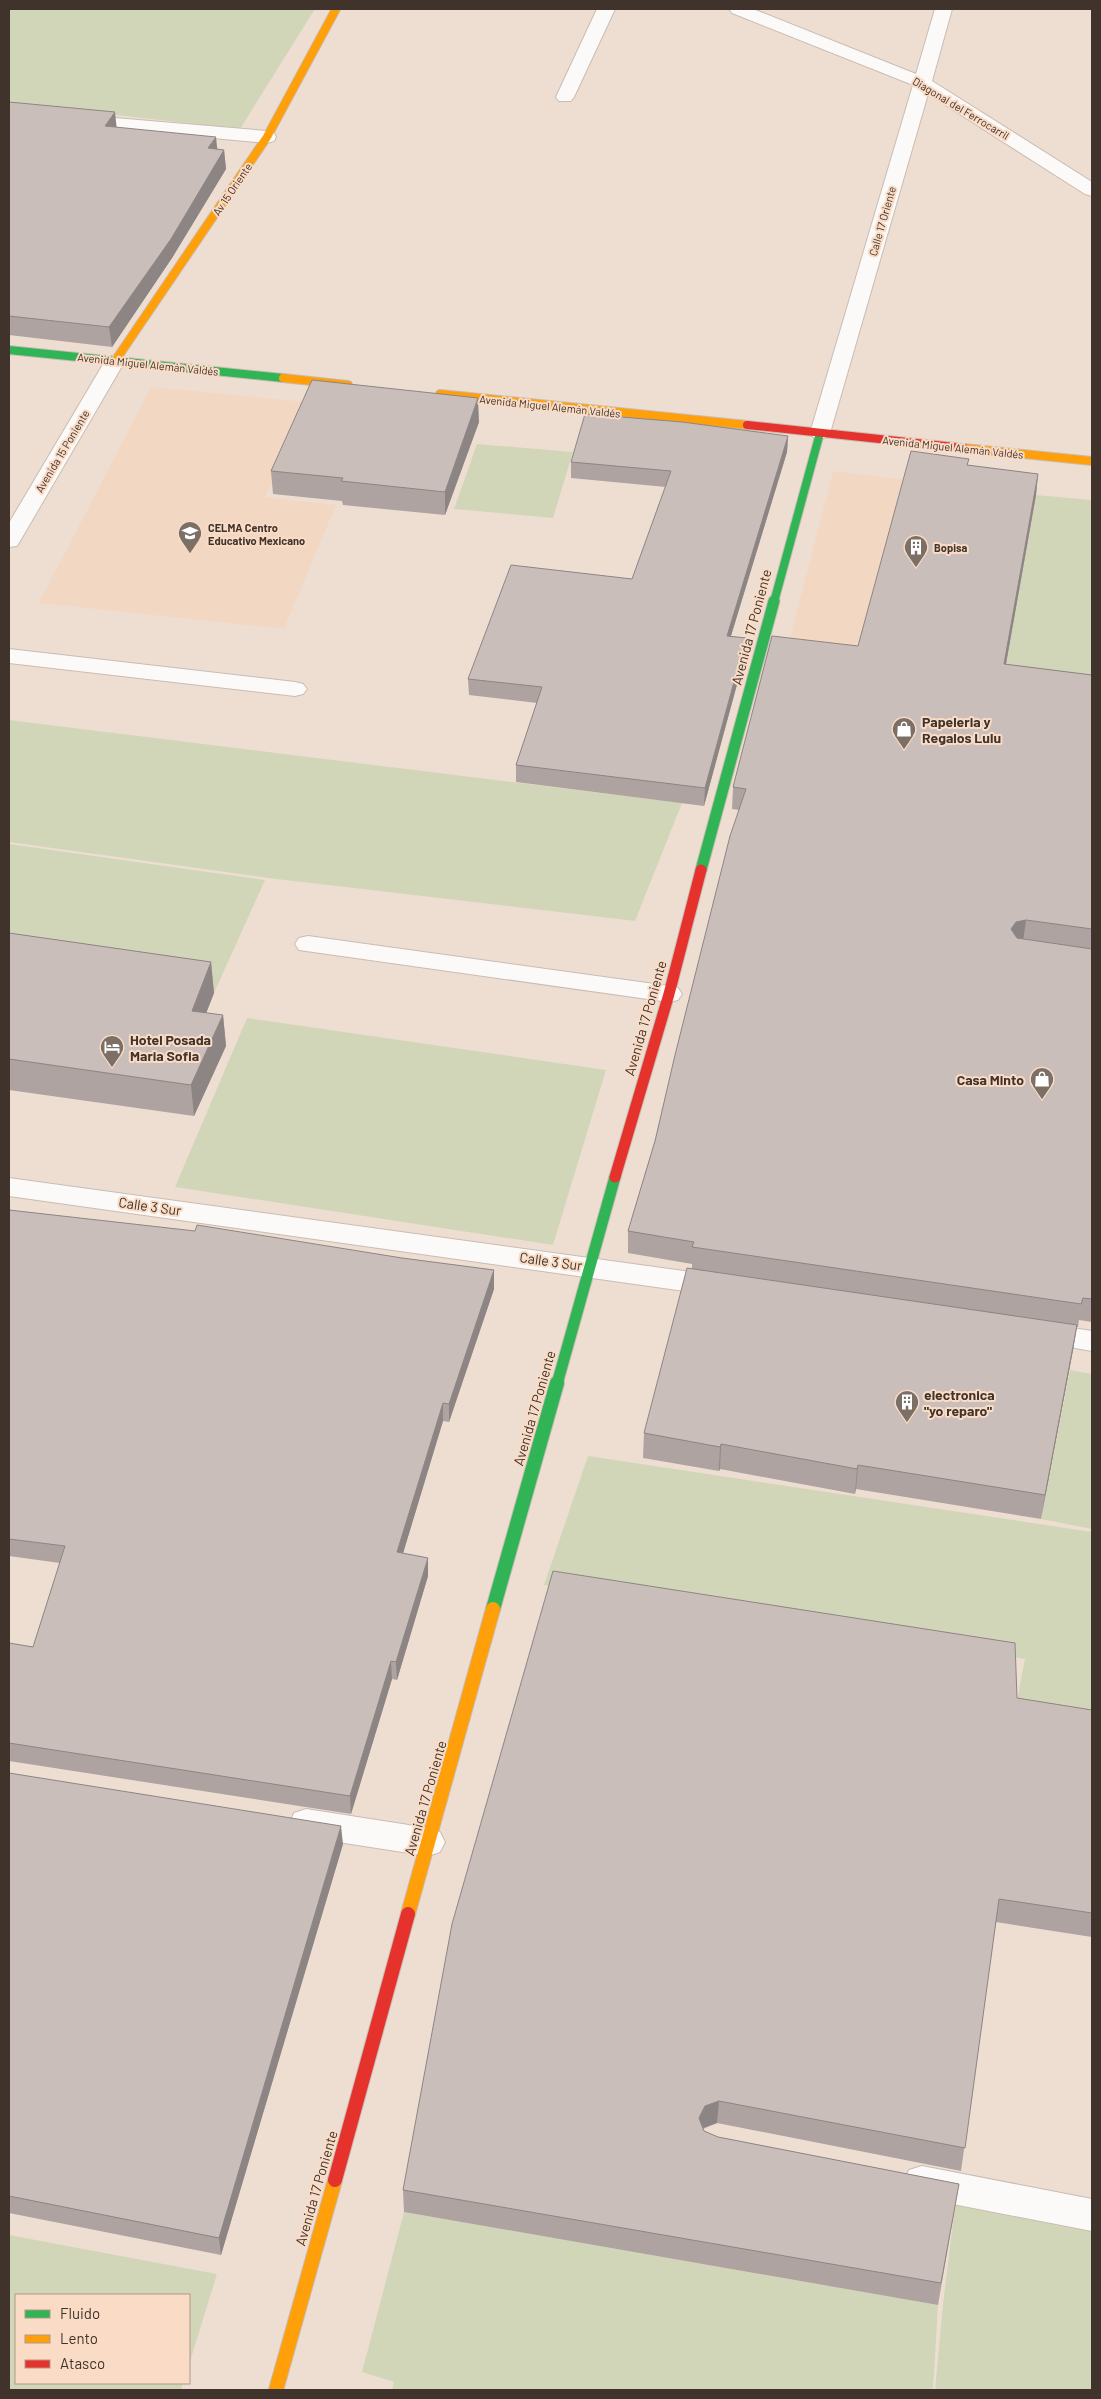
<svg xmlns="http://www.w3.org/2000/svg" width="1101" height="2399" font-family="Barlow,sans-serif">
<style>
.built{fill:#f2d7c3}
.green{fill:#d2d6b8}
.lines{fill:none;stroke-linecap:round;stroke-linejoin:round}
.lane-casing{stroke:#c9bcb3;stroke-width:2}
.street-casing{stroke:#c9bcb3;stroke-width:2}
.fast-far2-casing{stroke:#c9bcb3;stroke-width:10}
.fast-far1-casing{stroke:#c9bcb3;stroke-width:13}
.fast-casing{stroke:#c9bcb3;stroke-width:16}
.slow-far1-casing{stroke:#c9bcb3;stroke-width:10}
.slow-casing{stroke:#c9bcb3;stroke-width:16}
.jam-far2-casing{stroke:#c9bcb3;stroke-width:10}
.jam-far1-casing{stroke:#c9bcb3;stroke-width:13}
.jam-casing{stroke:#c9bcb3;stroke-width:16}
.lane{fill:#fcfaf8;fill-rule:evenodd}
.street{fill:#fcfaf8;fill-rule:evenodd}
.fast-far2{stroke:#30b455;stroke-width:8}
.fast-far1{stroke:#30b455;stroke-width:11}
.fast{stroke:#30b455;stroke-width:14}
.slow-far1{stroke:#ff9f0a;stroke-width:8}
.slow{stroke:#ff9f0a;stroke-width:14}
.jam-far2{stroke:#e5322d;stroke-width:8}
.jam-far1{stroke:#e5322d;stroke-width:11}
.jam{stroke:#e5322d;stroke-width:14}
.wall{fill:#aea3a1}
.shaded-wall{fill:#8d8583}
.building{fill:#cabebb;stroke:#8d8583}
.labels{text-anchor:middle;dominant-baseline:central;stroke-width:4;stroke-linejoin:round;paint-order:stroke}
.far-street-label{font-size:11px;fill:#3f332b;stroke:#fadcc6}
.far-poi-label{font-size:11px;font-weight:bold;fill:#3f332b;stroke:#fadcc6;text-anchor:start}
.street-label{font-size:14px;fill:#3f332b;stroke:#fadcc6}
.poi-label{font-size:14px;font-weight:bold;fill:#3f332b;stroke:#fadcc6;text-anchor:start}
</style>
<rect width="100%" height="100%" fill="#eeded2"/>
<path class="built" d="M 151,387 L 307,402 L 265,497 L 336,505 L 284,629 L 39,603 Z
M 833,471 L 907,480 L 861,650 L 789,642 Z"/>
<path class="green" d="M 9,9 L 315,9 L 240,129 L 9,103 Z
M 477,444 L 573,452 L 553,518 L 454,509 Z
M 1036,495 L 1092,500 L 1092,697 L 1005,666 Z
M 9,720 L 682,803 L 635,921 L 268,878 L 9,842 Z
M 9,844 L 265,880 L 214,993 L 9,963 Z
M 247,1018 L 606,1070 L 553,1245 L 175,1187 Z
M 1070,1370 L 1092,1374 L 1092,1529 L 1041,1519 Z
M 588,1456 L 1092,1532 L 1092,1734 L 1013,1721 L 1025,1659 L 544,1585 Z
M 956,2198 L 1092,2225 L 1092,2390 L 935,2390 L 943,2304 Z
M 404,2212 L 938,2305 L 933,2390 L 392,2390 L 394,2382 L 362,2372 Z
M 9,2235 L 217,2274 L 189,2365 L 189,2295 L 16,2295 L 16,2383 L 183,2383 L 181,2390 L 9,2390 Z"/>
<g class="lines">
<g class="lane-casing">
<path id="lane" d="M 9,109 L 267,131 L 274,133 L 276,137 L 274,141 L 267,143 L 9,119 Z
M 308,936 L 669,986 L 678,988 L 682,994 L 678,1000 L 669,1002 L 299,950 L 295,944 L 299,938 Z"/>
</g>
<g class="street-casing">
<path id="street" d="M 597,9 L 615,9 L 574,97 L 571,101 L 559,101 L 556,97 Z
M 729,9 L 753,9 L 916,74 L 935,9 L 952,9 L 932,81 L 1092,182 L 1092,196 L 1085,194 L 928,94 L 830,433 L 827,437 L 820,439 L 813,437 L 810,433 L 913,85 L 732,13 Z
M 115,355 L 122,357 L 125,361 L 20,541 L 17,546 L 9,547 L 9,523 L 105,361 L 108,357 Z
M 9,649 L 295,682 L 303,684 L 307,689 L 303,694 L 295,696 L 9,663 Z
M 9,1178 L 720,1276 L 730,1279 L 734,1286 L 730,1293 L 720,1296 L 9,1196 Z
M 1039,1323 L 1092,1331 L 1092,1351 L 1029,1340 L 1025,1333 L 1029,1326 Z
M 306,1809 L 428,1828 L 440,1832 L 445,1842 L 440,1852 L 428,1856 L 306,1837 L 294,1833 L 290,1823 L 294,1813 Z
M 922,2166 L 1092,2199 L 1092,2231 L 922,2198 L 909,2194 L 904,2182 L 909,2170 Z"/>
</g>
<g class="fast-far2-casing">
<path id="fast-far2" d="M 9,350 L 283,378
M 774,602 L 820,433"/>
</g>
<g class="fast-far1-casing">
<path id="fast-far1" d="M 701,870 L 774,601
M 557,1384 L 615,1177"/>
</g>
<g class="fast-casing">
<path id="fast" d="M 493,1609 L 557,1383"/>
</g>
<g class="slow-far1-casing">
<path id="slow-far1" d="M 115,361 L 267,137 L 336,9
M 283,378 L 348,385
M 440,394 L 747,425
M 964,448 L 1092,461"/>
</g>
<g class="slow-casing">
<path id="slow" d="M 408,1914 L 493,1609
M 276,2390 L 335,2180"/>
</g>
<g class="jam-far2-casing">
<path id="jam-far2" d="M 747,425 L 964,448"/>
</g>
<g class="jam-far1-casing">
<path id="jam-far1" d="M 615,1177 L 669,994 L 701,870"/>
</g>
<g class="jam-casing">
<path id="jam" d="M 335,2180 L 408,1914"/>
</g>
<use href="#lane" class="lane"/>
<use href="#street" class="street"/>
<use href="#fast-far2" class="fast-far2"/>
<use href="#fast-far1" class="fast-far1"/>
<use href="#fast" class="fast"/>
<use href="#slow-far1" class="slow-far1"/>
<use href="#slow" class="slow"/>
<use href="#jam-far2" class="jam-far2"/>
<use href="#jam-far1" class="jam-far1"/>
<use href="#jam" class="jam"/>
</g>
<path class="wall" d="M 9,102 L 117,127 L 217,149 L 224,150 L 226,169 L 172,258 L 112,347 L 9,335 Z
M 479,422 L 445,515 L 343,505 L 342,501 L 273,494 L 271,471 Z
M 788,436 L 787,452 L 731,636 L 746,638 L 745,655 L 704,806 L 516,782 L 516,765 L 537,703 L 469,695 L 468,679 L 632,579 L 666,487 L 571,478 L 571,462 Z
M 968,465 L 1038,474 L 1036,495 L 1006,664 L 1092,675 L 1092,1322 L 1079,1320 L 1078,1327 L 1077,1327 L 1073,1350 L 1041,1519 L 856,1489 L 855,1494 L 720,1469 L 719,1471 L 643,1458 L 644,1433 L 692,1269 L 692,1264 L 628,1253 L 628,1231 L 655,1141 L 739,810 L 732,809 L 733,787 L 858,646 Z
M 9,933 L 211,962 L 214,993 L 206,1013 L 223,1015 L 226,1046 L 194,1116 L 9,1090 Z
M 9,1210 L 402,1258 L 494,1270 L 494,1289 L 449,1422 L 443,1421 L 403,1553 L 428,1558 L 428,1576 L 397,1680 L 392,1679 L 351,1814 L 9,1761 L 9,1643 L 33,1647 L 60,1563 L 9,1556 Z
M 1017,1698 L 1092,1710 L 1092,1937 L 996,1922 L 961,2171 L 717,2123 L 703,2129 L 704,2131 L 718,2137 L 959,2184 L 938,2305 L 404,2212 L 403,2190 Z
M 9,1773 L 343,1844 L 221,2255 L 9,2213 Z"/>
<path class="shaded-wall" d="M 115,112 L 117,131 L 105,126 Z
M 216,137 L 218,156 L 208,148 Z
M 224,150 L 226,169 L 172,258 L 112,347 L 109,327 Z
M 478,398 L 479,422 L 445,515 L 445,492 Z
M 788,436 L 787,452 L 726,652 L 727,636 Z
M 1038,474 L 1036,495 L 1002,686 L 1004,664 Z
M 746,638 L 745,655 L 704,806 L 705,788 Z
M 1026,920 L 1023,942 L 1014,944 L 1011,929 L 1016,922 Z
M 211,962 L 214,993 L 195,1042 L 192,1011 Z
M 223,1015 L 226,1046 L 194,1116 L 191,1085 Z
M 494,1270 L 494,1289 L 449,1422 L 449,1404 Z
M 1077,1325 L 1073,1350 L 1041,1519 L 1045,1495 Z
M 443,1403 L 443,1421 L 398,1570 L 397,1552 Z
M 721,1444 L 720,1469 L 719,1471 L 720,1447 Z
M 858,1465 L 856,1489 L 855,1494 L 857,1469 Z
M 428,1558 L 428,1576 L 397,1680 L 396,1662 Z
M 391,1661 L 392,1679 L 351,1814 L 350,1796 Z
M 341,1826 L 343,1844 L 221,2255 L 219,2238 Z
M 719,2101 L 717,2123 L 703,2128 L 697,2140 L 699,2118 L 705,2106 Z"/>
<path class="building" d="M 9,102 L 115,112 L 105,126 L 216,137 L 208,148 L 224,150 L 171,239 L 109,327 L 9,316 Z
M 312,380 L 478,398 L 445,492 L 341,481 L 343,478 L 271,471 Z
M 585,414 L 682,422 L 788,436 L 727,636 L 746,638 L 705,788 L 516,765 L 542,687 L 468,679 L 511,565 L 632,579 L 671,471 L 571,462 Z
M 911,451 L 969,459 L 967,465 L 1038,474 L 1004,664 L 1092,675 L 1092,929 L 1026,920 L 1016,922 L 1011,929 L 1017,938 L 1092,949 L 1092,1299 L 1083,1298 L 1081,1304 L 692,1247 L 694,1242 L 628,1231 L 655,1141 L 675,1055 L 730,836 L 746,789 L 733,787 L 772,636 L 858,646 Z
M 9,933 L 211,962 L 192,1011 L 223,1015 L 191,1085 L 9,1059 Z
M 9,1210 L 195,1231 L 197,1225 L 402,1258 L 494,1270 L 449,1404 L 443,1403 L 397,1552 L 428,1558 L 396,1662 L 391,1661 L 350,1796 L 9,1743 L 9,1643 L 33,1647 L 65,1546 L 9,1539 Z
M 687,1268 L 1077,1325 L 1045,1495 L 858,1465 L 857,1469 L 721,1444 L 720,1447 L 644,1433 Z
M 553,1571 L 1015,1643 L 1017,1698 L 1092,1710 L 1092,1913 L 999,1899 L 965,2148 L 719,2101 L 705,2106 L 699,2118 L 704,2131 L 718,2137 L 959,2184 L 941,2283 L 403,2190 L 452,1924 Z
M 9,1773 L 341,1826 L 219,2238 L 9,2196 Z"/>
<defs>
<g id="school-pin" transform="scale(1.25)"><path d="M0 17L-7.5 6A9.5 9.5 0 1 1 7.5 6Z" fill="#7c6f65" stroke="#fadcc6"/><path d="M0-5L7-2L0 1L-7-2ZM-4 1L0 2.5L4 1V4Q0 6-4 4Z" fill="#fff"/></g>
<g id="building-pin" transform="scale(1.25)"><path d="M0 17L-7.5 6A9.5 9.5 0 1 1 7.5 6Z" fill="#7c6f65" stroke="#fadcc6"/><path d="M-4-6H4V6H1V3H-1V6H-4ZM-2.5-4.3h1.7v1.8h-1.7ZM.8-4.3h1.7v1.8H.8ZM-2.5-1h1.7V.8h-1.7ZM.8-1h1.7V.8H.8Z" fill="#fff"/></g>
<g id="shop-pin" transform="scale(1.25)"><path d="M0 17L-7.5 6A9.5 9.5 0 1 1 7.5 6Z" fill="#7c6f65" stroke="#fadcc6"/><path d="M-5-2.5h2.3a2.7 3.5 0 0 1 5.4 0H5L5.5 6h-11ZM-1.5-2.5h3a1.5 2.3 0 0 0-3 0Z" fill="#fff"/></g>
<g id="hotel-pin" transform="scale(1.25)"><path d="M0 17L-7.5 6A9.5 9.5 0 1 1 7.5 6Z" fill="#7c6f65" stroke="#fadcc6"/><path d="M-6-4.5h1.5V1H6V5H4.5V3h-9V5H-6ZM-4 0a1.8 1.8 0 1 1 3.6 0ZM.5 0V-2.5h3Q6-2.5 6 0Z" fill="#fff"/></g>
</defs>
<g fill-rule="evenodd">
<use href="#school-pin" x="190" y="533"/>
<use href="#building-pin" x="916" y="547"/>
<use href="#shop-pin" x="904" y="729"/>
<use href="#hotel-pin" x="112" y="1047"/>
<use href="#shop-pin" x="1042" y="1079"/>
<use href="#building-pin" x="907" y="1402"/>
</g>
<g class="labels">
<g class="far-street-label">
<text transform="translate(961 108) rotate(31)">Diagonal del Ferrocarril</text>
<text transform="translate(232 189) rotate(-56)">Av 15 Oriente</text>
<text transform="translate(882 221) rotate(-74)">Calle 17 Oriente</text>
<text transform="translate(148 364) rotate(6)">Avenida Miguel Alemán Valdés</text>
<text transform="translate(550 406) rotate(6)">Avenida Miguel Alemán Valdés</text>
<text transform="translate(953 447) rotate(6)">Avenida Miguel Alemán Valdés</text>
<text transform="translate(62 451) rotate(-59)">Avenida 15 Poniente</text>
</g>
<g class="far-poi-label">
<text x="208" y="527">CELMA Centro<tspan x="208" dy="13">Educativo Mexicano</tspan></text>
<text x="934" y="547">Bopisa</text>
</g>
<g class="street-label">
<text transform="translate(751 627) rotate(-75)">Avenida 17 Poniente</text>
<text transform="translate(645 1018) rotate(-74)">Avenida 17 Poniente</text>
<text transform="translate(150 1206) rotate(8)">Calle 3 Sur</text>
<text transform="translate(551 1261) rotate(8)">Calle 3 Sur</text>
<text transform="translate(534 1408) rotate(-74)">Avenida 17 Poniente</text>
<text transform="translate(425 1798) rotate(-74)">Avenida 17 Poniente</text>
<text transform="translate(316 2188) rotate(-74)">Avenida 17 Poniente</text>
</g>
<g class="poi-label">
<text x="922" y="721">Papeleria y<tspan x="922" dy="16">Regalos Lulu</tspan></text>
<text x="130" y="1039">Hotel Posada<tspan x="130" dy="16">Maria Sofia</tspan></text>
<text x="1024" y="1079" text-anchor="end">Casa Minto</text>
<text x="924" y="1394">electronica<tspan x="924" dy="16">"yo reparo"</tspan></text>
</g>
</g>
<rect width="1101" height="2399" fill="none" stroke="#3f332b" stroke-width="20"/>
<rect x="15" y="2294" width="175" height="90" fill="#fadcc6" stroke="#af9888"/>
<rect x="25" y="2310" width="25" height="8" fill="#30b455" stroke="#af9888"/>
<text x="60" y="2319" font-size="15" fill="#3f332b">Fluido</text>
<rect x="25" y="2335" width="25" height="8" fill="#ff9f0a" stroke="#af9888"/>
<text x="60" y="2344" font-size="15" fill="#3f332b">Lento</text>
<rect x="25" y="2360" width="25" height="8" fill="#e5322d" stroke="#af9888"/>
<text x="60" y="2369" font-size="15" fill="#3f332b">Atasco</text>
</svg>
